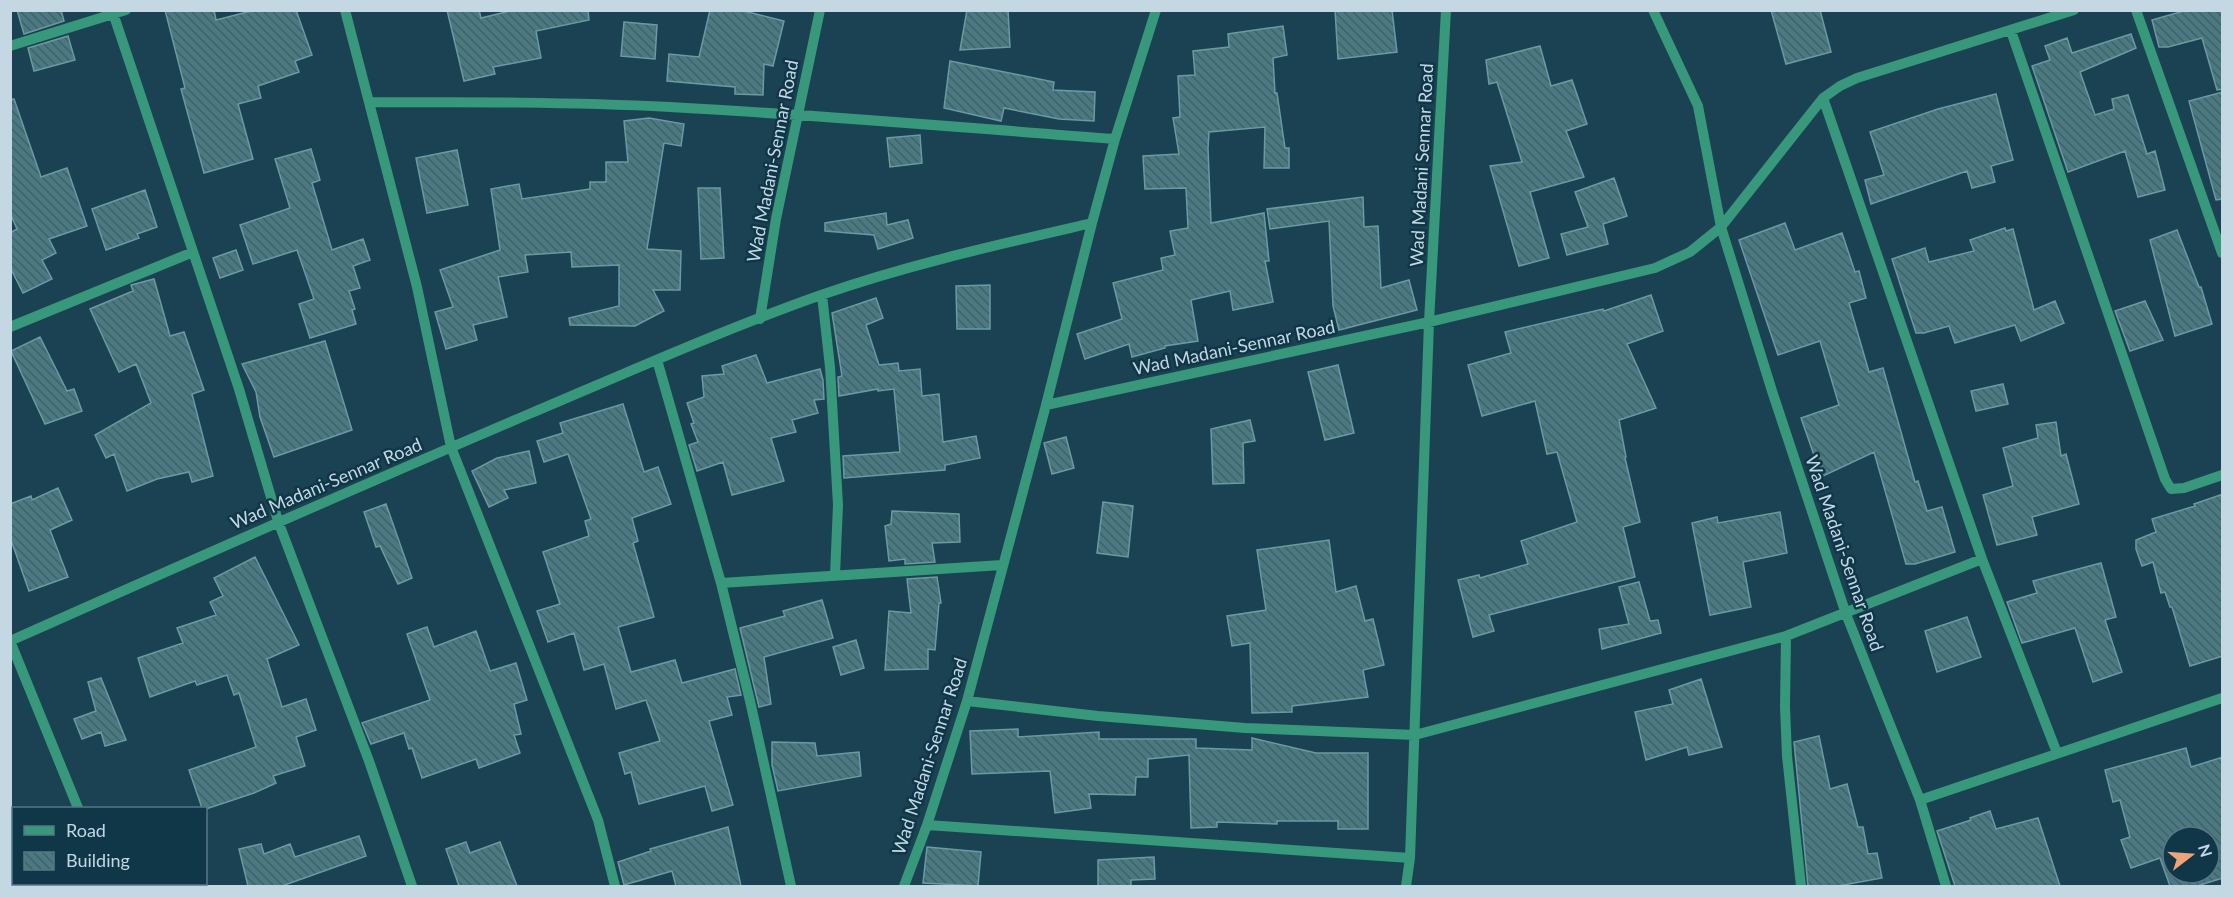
<svg xmlns="http://www.w3.org/2000/svg" width="2233" height="897" font-family="Lato,sans-serif">
<style>
.building{fill:url(#building-back-hatch);stroke:#6a9aa2;stroke-width:1.5;fill-rule:evenodd}
.lines{fill:none;stroke-linecap:round;stroke-linejoin:round}
.minor{stroke:#38987b;stroke-width:10}
.labels{text-anchor:middle;dominant-baseline:central;stroke-width:5;stroke-linejoin:round;paint-order:stroke}
.street-label{font-size:18px;fill:#c4d8e3;stroke:#0f3748}
</style>
<defs>
<pattern id="building-back-hatch" width="6" height="6" patternUnits="userSpaceOnUse" patternTransform="scale(1.5)"><rect width="6" height="6" fill="#4a7981"/><path d="M-1 5l2 2M0 0l6 6M5-1l2 2" fill="none" stroke="#436066"/></pattern>
</defs>
<rect width="100%" height="100%" fill="#1b4253"/>
<path class="building" d="M 17,10 L 61,10 L 64,21 L 24,34 Z
M 165,10 L 214,10 L 216,20 L 255,10 L 296,10 L 312,55 L 295,61 L 299,72 L 258,86 L 261,98 L 238,104 L 253,159 L 204,173 L 181,89 L 185,88 Z
M 447,10 L 479,10 L 481,18 L 514,10 L 588,10 L 589,20 L 536,31 L 541,58 L 493,67 L 495,74 L 464,81 Z
M 710,10 L 740,10 L 784,21 L 773,66 L 764,64 L 763,95 L 735,94 L 735,87 L 667,81 L 669,54 L 699,57 Z
M 967,10 L 1008,10 L 1010,47 L 960,50 Z
M 1335,10 L 1392,10 L 1397,52 L 1338,59 Z
M 1771,10 L 1820,10 L 1831,52 L 1786,64 Z
M 2187,10 L 2223,10 L 2223,89 L 2217,90 L 2202,38 L 2168,47 L 2159,47 L 2152,20 Z
M 624,22 L 657,25 L 655,59 L 621,56 Z
M 1283,26 L 1287,55 L 1273,58 L 1275,93 L 1277,93 L 1285,148 L 1289,148 L 1289,168 L 1264,168 L 1265,127 L 1209,132 L 1208,148 L 1211,223 L 1264,213 L 1269,261 L 1265,261 L 1273,302 L 1233,310 L 1230,291 L 1191,300 L 1198,341 L 1165,346 L 1165,348 L 1132,357 L 1129,344 L 1085,359 L 1077,334 L 1122,319 L 1113,283 L 1163,270 L 1161,258 L 1175,255 L 1170,231 L 1188,228 L 1186,188 L 1145,189 L 1143,156 L 1179,154 L 1173,118 L 1180,117 L 1178,76 L 1195,75 L 1193,51 L 1229,47 L 1228,34 Z
M 2131,34 L 2136,48 L 2080,72 L 2095,115 L 2114,109 L 2112,99 L 2128,95 L 2147,154 L 2155,151 L 2165,190 L 2138,197 L 2125,151 L 2068,172 L 2032,66 L 2050,60 L 2045,46 L 2067,38 L 2072,53 Z
M 68,36 L 75,60 L 34,71 L 28,48 Z
M 1540,46 L 1551,86 L 1572,80 L 1587,124 L 1566,131 L 1584,177 L 1530,192 L 1549,258 L 1519,266 L 1490,166 L 1522,162 L 1497,82 L 1489,84 L 1486,60 Z
M 950,61 L 1054,82 L 1053,90 L 1095,92 L 1094,121 L 1059,119 L 1004,108 L 1001,121 L 944,108 Z
M 2223,92 L 2223,199 L 2216,200 L 2189,101 Z
M 1996,94 L 2013,160 L 1991,166 L 1995,182 L 1972,188 L 1967,171 L 1871,204 L 1865,180 L 1884,175 L 1870,132 L 1938,109 Z
M 10,99 L 14,99 L 41,177 L 67,168 L 87,226 L 49,239 L 56,253 L 42,260 L 52,279 L 23,293 L 10,267 L 10,233 L 17,229 L 10,213 Z
M 649,118 L 684,124 L 681,146 L 664,143 L 647,249 L 681,251 L 680,290 L 653,290 L 664,311 L 635,326 L 570,325 L 569,318 L 619,306 L 619,265 L 572,267 L 571,252 L 525,255 L 528,272 L 498,277 L 507,317 L 473,325 L 477,340 L 446,349 L 435,312 L 453,307 L 440,270 L 500,250 L 491,189 L 519,184 L 522,199 L 590,189 L 590,182 L 606,182 L 606,162 L 628,162 L 624,121 Z
M 920,135 L 922,163 L 890,167 L 887,138 Z
M 311,149 L 320,180 L 312,183 L 332,250 L 363,239 L 370,260 L 353,266 L 360,288 L 349,291 L 355,309 L 352,310 L 356,324 L 310,338 L 299,304 L 314,299 L 297,250 L 253,264 L 240,225 L 290,208 L 275,159 Z
M 457,150 L 468,205 L 427,213 L 416,158 Z
M 1614,178 L 1627,216 L 1603,224 L 1608,244 L 1567,255 L 1561,234 L 1588,227 L 1575,192 Z
M 698,188 L 720,188 L 724,258 L 701,259 Z
M 145,190 L 157,227 L 137,234 L 139,238 L 106,250 L 92,209 Z
M 1363,197 L 1364,227 L 1378,226 L 1381,288 L 1409,280 L 1417,310 L 1339,330 L 1333,306 L 1329,221 L 1270,229 L 1267,209 Z
M 886,213 L 887,225 L 908,220 L 913,238 L 878,249 L 874,235 L 825,231 L 825,223 Z
M 1785,223 L 1795,250 L 1842,233 L 1855,272 L 1859,271 L 1866,298 L 1849,303 L 1869,372 L 1883,368 L 1915,482 L 1918,481 L 1927,511 L 1942,507 L 1955,552 L 1915,564 L 1906,564 L 1874,452 L 1823,476 L 1815,458 L 1801,418 L 1839,405 L 1820,341 L 1778,355 L 1739,240 Z
M 2005,228 L 2006,231 L 2013,229 L 2034,310 L 2055,301 L 2064,323 L 2021,341 L 2015,325 L 1955,343 L 1949,326 L 1924,333 L 1916,333 L 1892,259 L 1925,248 L 1929,262 L 1974,251 L 1970,240 Z
M 2177,230 L 2199,287 L 2201,287 L 2212,324 L 2175,336 L 2150,240 Z
M 236,250 L 243,270 L 220,278 L 213,258 Z
M 154,279 L 170,336 L 184,332 L 204,390 L 192,394 L 213,476 L 192,482 L 189,472 L 157,479 L 127,491 L 114,454 L 106,458 L 95,435 L 151,403 L 136,364 L 119,372 L 90,309 L 133,291 L 131,285 Z
M 990,285 L 990,329 L 957,329 L 956,286 Z
M 1651,295 L 1663,331 L 1627,344 L 1656,408 L 1619,420 L 1626,457 L 1625,458 L 1640,522 L 1623,527 L 1635,577 L 1489,615 L 1494,631 L 1473,637 L 1458,580 L 1479,575 L 1480,578 L 1528,564 L 1521,541 L 1577,522 L 1557,452 L 1547,454 L 1535,401 L 1482,416 L 1468,365 L 1511,353 L 1505,332 L 1603,309 L 1604,311 Z
M 876,298 L 883,318 L 866,325 L 879,365 L 898,363 L 899,371 L 920,369 L 922,396 L 939,394 L 943,442 L 976,436 L 980,458 L 945,465 L 945,470 L 844,478 L 843,456 L 900,452 L 894,389 L 878,391 L 878,389 L 839,396 L 838,377 L 842,376 L 832,313 Z
M 2145,301 L 2163,340 L 2130,351 L 2115,311 Z
M 40,337 L 67,391 L 74,389 L 82,411 L 45,424 L 11,351 Z
M 325,341 L 352,430 L 274,457 L 260,417 L 256,392 L 242,364 Z
M 756,355 L 767,383 L 820,369 L 823,380 L 824,399 L 814,400 L 818,413 L 792,420 L 796,432 L 771,438 L 784,481 L 732,495 L 723,462 L 697,471 L 689,445 L 698,442 L 691,424 L 694,423 L 687,403 L 704,397 L 702,376 L 724,374 L 722,366 Z
M 1338,365 L 1354,433 L 1325,440 L 1308,372 Z
M 2003,384 L 2008,404 L 1976,411 L 1971,391 Z
M 623,404 L 644,472 L 658,467 L 671,504 L 632,518 L 638,541 L 633,543 L 654,617 L 618,627 L 631,672 L 675,660 L 682,683 L 735,669 L 741,695 L 727,697 L 732,715 L 709,721 L 733,805 L 712,811 L 705,786 L 639,804 L 631,772 L 625,774 L 619,753 L 660,741 L 646,700 L 616,709 L 604,664 L 584,670 L 574,633 L 548,642 L 537,611 L 560,604 L 543,552 L 589,536 L 585,521 L 591,519 L 568,454 L 544,462 L 537,441 L 563,433 L 560,423 Z
M 1250,420 L 1255,441 L 1243,443 L 1244,483 L 1213,484 L 1211,429 Z
M 2056,422 L 2061,456 L 2066,454 L 2079,504 L 2032,517 L 2037,535 L 1997,545 L 1983,495 L 2013,486 L 2003,448 L 2038,438 L 2036,425 Z
M 1066,437 L 1074,468 L 1052,474 L 1044,443 Z
M 529,451 L 536,483 L 504,490 L 508,498 L 489,507 L 472,471 L 497,458 Z
M 58,488 L 72,520 L 50,530 L 68,577 L 29,591 L 10,537 L 10,504 L 31,496 L 32,500 Z
M 2223,494 L 2223,656 L 2190,666 L 2172,607 L 2170,607 L 2165,592 L 2161,593 L 2153,562 L 2142,566 L 2136,549 L 2136,540 L 2156,532 L 2152,519 L 2195,506 L 2194,504 Z
M 1103,502 L 1133,506 L 1128,557 L 1097,553 Z
M 386,504 L 412,578 L 398,584 L 380,546 L 376,547 L 364,512 Z
M 892,511 L 959,514 L 960,542 L 932,543 L 935,562 L 905,564 L 905,559 L 889,561 L 885,526 L 891,524 Z
M 1780,512 L 1787,553 L 1743,562 L 1751,607 L 1710,615 L 1692,523 L 1717,517 L 1718,523 Z
M 1329,540 L 1336,592 L 1356,586 L 1365,621 L 1373,619 L 1384,665 L 1363,670 L 1368,697 L 1292,706 L 1292,712 L 1252,713 L 1250,643 L 1232,646 L 1227,616 L 1266,610 L 1257,550 Z
M 255,557 L 299,645 L 267,659 L 282,707 L 306,699 L 316,730 L 296,737 L 305,766 L 273,776 L 276,783 L 254,793 L 206,809 L 202,808 L 189,770 L 256,747 L 239,693 L 234,695 L 227,675 L 197,685 L 195,681 L 150,697 L 138,658 L 183,643 L 177,628 L 216,615 L 210,602 L 223,596 L 214,578 Z
M 2101,563 L 2116,617 L 2105,620 L 2122,672 L 2093,682 L 2075,628 L 2022,643 L 2007,602 L 2037,593 L 2033,581 Z
M 937,577 L 941,603 L 939,603 L 935,650 L 928,649 L 928,669 L 885,670 L 889,611 L 911,613 L 907,579 Z
M 1639,582 L 1650,621 L 1658,620 L 1661,633 L 1602,649 L 1599,629 L 1629,624 L 1619,587 Z
M 822,600 L 833,638 L 764,657 L 771,704 L 759,707 L 740,628 L 785,616 L 783,611 Z
M 1967,617 L 1981,657 L 1937,672 L 1925,631 Z
M 427,627 L 434,647 L 476,631 L 490,671 L 516,663 L 527,700 L 514,704 L 521,734 L 514,735 L 520,753 L 479,768 L 476,759 L 422,778 L 412,748 L 409,749 L 404,733 L 371,744 L 362,723 L 430,700 L 407,634 Z
M 856,640 L 864,668 L 841,675 L 833,647 Z
M 101,678 L 126,740 L 105,746 L 101,732 L 82,739 L 74,719 L 96,711 L 88,682 Z
M 1701,679 L 1722,747 L 1689,755 L 1687,747 L 1646,760 L 1635,712 L 1673,704 L 1669,690 Z
M 1018,729 L 1018,737 L 1099,732 L 1099,739 L 1196,739 L 1196,748 L 1252,750 L 1252,738 L 1316,753 L 1368,753 L 1368,829 L 1338,829 L 1338,821 L 1277,821 L 1277,824 L 1217,822 L 1217,827 L 1191,828 L 1189,755 L 1148,759 L 1148,777 L 1136,777 L 1135,795 L 1089,794 L 1091,808 L 1055,813 L 1050,771 L 972,774 L 970,731 Z
M 1819,736 L 1830,789 L 1847,784 L 1858,827 L 1863,827 L 1868,854 L 1877,853 L 1882,878 L 1838,886 L 1808,886 L 1794,742 Z
M 772,742 L 815,743 L 817,756 L 859,752 L 861,776 L 778,791 L 772,765 Z
M 2186,748 L 2191,767 L 2223,757 L 2223,878 L 2197,886 L 2170,886 L 2160,858 L 2131,868 L 2121,840 L 2130,837 L 2120,800 L 2113,802 L 2105,770 ZM 2173,837 L 2209,837 L 2209,873 L 2173,873 Z
M 1990,811 L 1996,829 L 2038,818 L 2060,886 L 1955,886 L 1937,831 L 1971,820 L 1970,818 Z
M 728,827 L 741,886 L 676,886 L 672,871 L 624,885 L 618,862 L 651,851 L 650,849 Z
M 359,836 L 366,856 L 282,886 L 248,886 L 239,849 L 261,844 L 264,854 L 290,844 L 295,857 Z
M 466,842 L 470,853 L 500,842 L 517,886 L 459,886 L 446,849 Z
M 927,847 L 981,852 L 978,886 L 923,883 Z
M 1154,857 L 1155,879 L 1131,880 L 1131,886 L 1098,886 L 1098,860 Z"/>
<g class="lines">
<path class="minor" d="M 112,10 L 239,389 L 278,521 L 369,761 L 412,886
M 345,10 L 417,287 L 451,447 L 598,820 L 615,886
M 1653,10 L 1698,106 L 1721,227 L 1772,391 L 1846,614 L 1920,800 L 1946,886
M 2136,10 L 2222,253
M 2011,31 L 2165,479 L 2171,489 L 2184,488 L 2222,475
M 10,46 L 126,10
M 1823,98 L 1982,559 L 2057,753
M 370,102 C 470,102 570,102 670,107 C 819,115 967,128 1115,139
M 822,295 L 830,367 L 838,505 L 835,575
M 760,319 L 776,219 L 820,10
M 10,327 L 193,252
M 657,360 L 721,583 L 750,701 L 791,886
M 1046,405 L 1429,322 L 1655,268 L 1690,252 L 1721,227 L 1823,98 L 1840,86 L 1857,78 L 2074,10
M 721,583 L 1002,565
M 1786,636 L 1785,707 L 1787,756 L 1801,886
M 10,641 C 183,564 355,488 529,414 C 626,373 722,330 821,295 C 910,264 1001,244 1092,223
M 10,641 L 78,808
M 967,701 L 1098,716 L 1245,728 L 1415,735 L 1786,636 L 1982,559
M 1920,800 L 2222,698
M 927,825 L 1410,858
M 108,884 L 109,886
M 904,886 L 927,825 L 967,701 L 1046,405 L 1092,223 L 1115,139 L 1156,10
M 1406,886 L 1410,858 L 1429,322 L 1446,10"/>
</g>
<g class="labels">
<g class="street-label">
<text transform="translate(772 161) rotate(-79)">Wad Madani-Sennar Road</text>
<text transform="translate(1421 165) rotate(-87)">Wad Madani Sennar Road</text>
<text transform="translate(1234 347) rotate(-12)">Wad Madani-Sennar Road</text>
<text transform="translate(326 483) rotate(-23)">Wad Madani-Sennar Road</text>
<text transform="translate(1845 553) rotate(71)">Wad Madani-Sennar Road</text>
<text transform="translate(929 756) rotate(-72)">Wad Madani-Sennar Road</text>
</g>
</g>
<rect width="2233" height="897" fill="none" stroke="#c4d8e3" stroke-width="24"/>
<rect x="12" y="807" width="195" height="78" fill="#0f3748" stroke="#577786" stroke-width="1.5"/>
<rect x="24" y="826" width="30" height="9" fill="#38987b" stroke="#577786" stroke-width="1.5"/>
<text x="66" y="837" font-size="18" fill="#c4d8e3">Road</text>
<rect x="24" y="852" width="30" height="18" fill="url(#building-back-hatch)" stroke="#577786" stroke-width="1.5"/>
<text x="66" y="867" font-size="18" fill="#c4d8e3">Building</text>
<g transform="translate(2191 855) rotate(73)"><circle r="28" fill="#0f3748" stroke="#577786" stroke-width="1.5"/>
<path d="M0-4.5L10 22L0 15L-10 22Z" fill="#efa378"/>
<text y="-9" font-size="16" font-weight="bold" text-anchor="middle" fill="#c4d8e3">N</text>
</g>
</svg>
